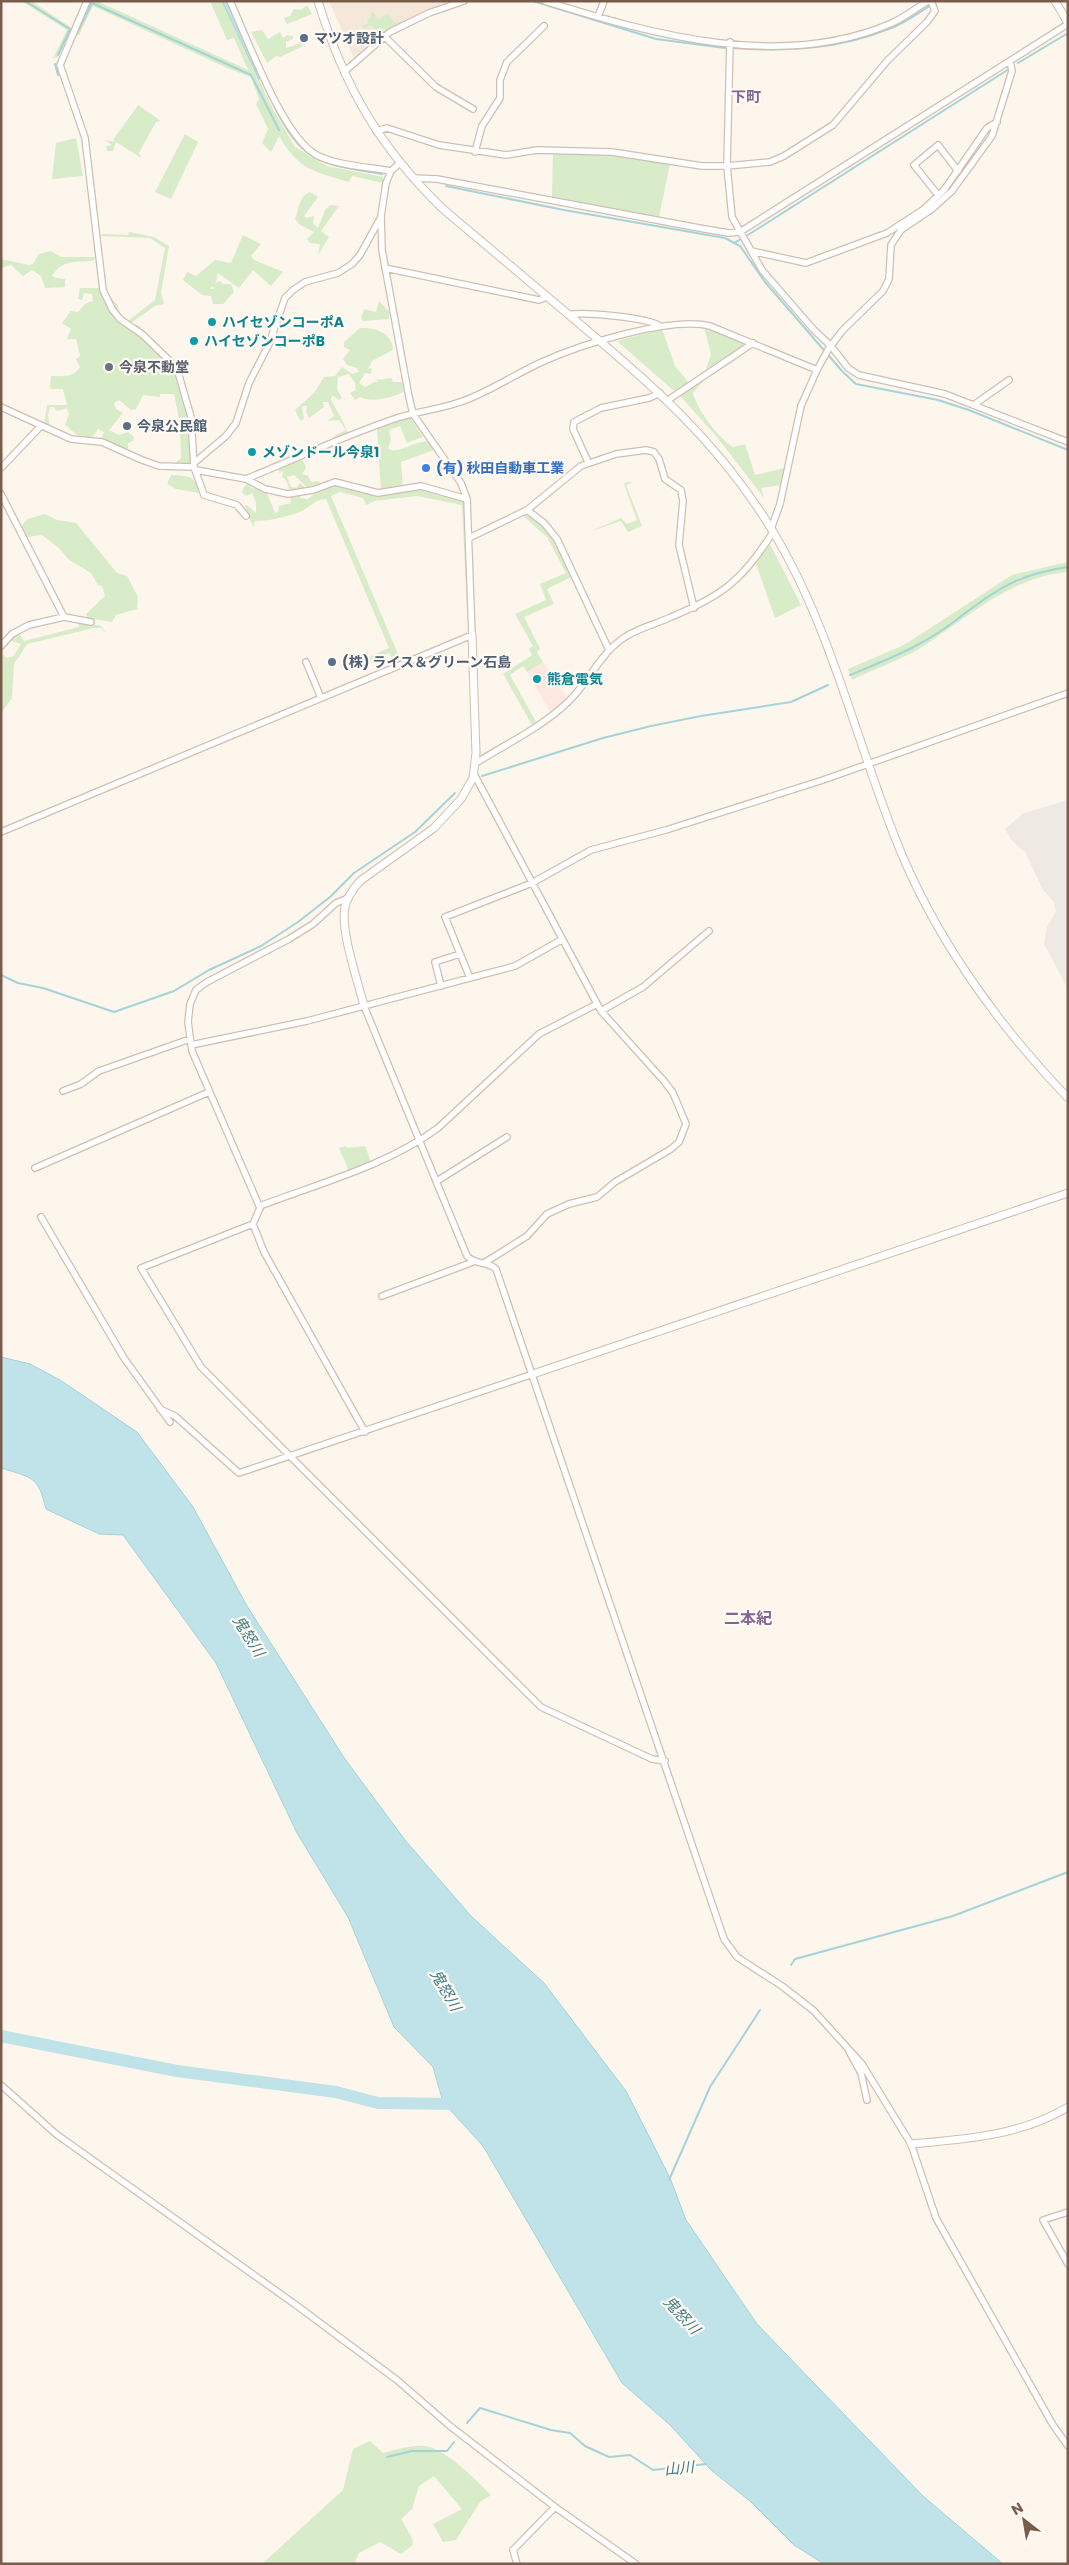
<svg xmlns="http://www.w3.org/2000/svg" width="1069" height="2565" font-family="Poppins,'Noto Sans JP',sans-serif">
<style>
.residential{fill:#f5e8da}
.commercial{fill:#fde8e0}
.industrial{fill:#efe9e4}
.green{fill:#d8ecc9}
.water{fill:#bfe3e8;stroke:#a5d3da}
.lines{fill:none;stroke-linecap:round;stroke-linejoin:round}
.stream{stroke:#a5d3da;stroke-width:2}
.river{stroke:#bfe3e8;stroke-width:12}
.minor-casing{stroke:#d1beb0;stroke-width:8}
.tertiary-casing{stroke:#d1beb0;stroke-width:9}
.minor{stroke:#fff;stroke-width:5.5}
.tertiary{stroke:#fff;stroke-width:7}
.service-dot{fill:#5c6f8a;stroke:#fffaf3;stroke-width:2}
.culture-dot{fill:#0f9aa8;stroke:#fffaf3;stroke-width:2}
.worship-dot{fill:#6b7280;stroke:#fffaf3;stroke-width:2}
.shop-dot{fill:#3f7fe0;stroke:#fffaf3;stroke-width:2}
.labels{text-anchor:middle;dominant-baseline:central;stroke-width:4.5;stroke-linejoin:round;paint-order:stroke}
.service-label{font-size:14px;font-weight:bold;fill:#4e5e75;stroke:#fffaf3;text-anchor:start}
.culture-label{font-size:14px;font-weight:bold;fill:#0d838f;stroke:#fffaf3;text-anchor:start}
.worship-label{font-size:14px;font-weight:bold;fill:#5b616d;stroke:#fffaf3;text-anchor:start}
.shop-label{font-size:14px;font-weight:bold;fill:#366cbe;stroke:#fffaf3;text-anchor:start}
.neighbourhood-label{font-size:15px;font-weight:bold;fill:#846695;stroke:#fffaf3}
.water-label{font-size:15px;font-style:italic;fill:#437c86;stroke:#fffaf3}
.quarter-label{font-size:16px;font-weight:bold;fill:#846695;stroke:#fffaf3}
</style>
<rect width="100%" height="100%" fill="#fdf6ec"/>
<path class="residential" d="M 329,1 L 464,1 L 402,26 L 356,63 Z"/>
<path class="commercial" d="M 543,662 L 569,701 L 552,715 L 527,672 Z"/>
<path class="industrial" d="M 1068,800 L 1068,989 L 1044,944 L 1047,927 L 1056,911 L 1054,902 L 1043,890 L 1025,852 L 1012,841 L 1005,829 L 1024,813 Z"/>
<path class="green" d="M 21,1 L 31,1 L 72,28 L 58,57 L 53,58 L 67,30 Z
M 90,1 L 97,1 L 248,70 L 234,38 L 227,40 L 210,1 L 222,1 L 273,109 L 295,147 L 327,166 L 383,177 L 383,183 L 352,176 L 349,182 C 314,172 298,169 279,136 L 271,152 L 262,143 L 268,129 L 256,104 L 259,99 L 251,77 L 227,68 L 93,6 L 79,35 L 75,34 Z
M 307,5 L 312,14 L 287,24 L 284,18 L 290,16 L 294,9 L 301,10 Z
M 371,12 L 373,12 L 378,20 L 388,13 L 394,22 L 407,21 L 371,45 L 358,44 L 372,42 L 377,37 L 373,35 L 376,33 L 371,25 L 364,29 L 362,26 L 368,23 L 367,19 L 371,17 Z
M 262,30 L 268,39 L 280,32 L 283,38 L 287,35 L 293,36 L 293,39 L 286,42 L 286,48 L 301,43 L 303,46 L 280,57 L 276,56 L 267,63 L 251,32 Z
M 138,105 L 161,121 L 156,122 L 139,153 L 141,158 L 116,142 L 113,151 L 107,151 L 106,146 L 112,145 L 105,140 L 115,142 L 113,140 Z
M 185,134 L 198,142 L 171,199 L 155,192 Z
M 76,138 L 83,176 L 52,179 L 56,143 Z
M 553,152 L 614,154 L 670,164 L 659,217 L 552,197 Z
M 310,192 L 318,197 L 304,216 L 307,218 L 314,216 L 313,223 L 318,228 L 325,210 L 330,205 L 339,206 L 321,231 L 329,237 L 318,255 L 320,244 L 310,243 L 307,239 L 314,232 L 300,225 L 295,219 C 299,209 299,196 310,192 Z
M 129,232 L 154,237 L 169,246 L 161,293 L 164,304 L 155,306 L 131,323 L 140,326 L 149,338 L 148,342 C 155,351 166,358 173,367 C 190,390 190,437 191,465 L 173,465 L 181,458 L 180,424 L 174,394 L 160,394 L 160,397 L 143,395 L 136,409 L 131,410 L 119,400 L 114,403 L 116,409 L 123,413 L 109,430 L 119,435 L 128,432 L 134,437 L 133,441 L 128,443 L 128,448 L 121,451 L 101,439 L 104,432 L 98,429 L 91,439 C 77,439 75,432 65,425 L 69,414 L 67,408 L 57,411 L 54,407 L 50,407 L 48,416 L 50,426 L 44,425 L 47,405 L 67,405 L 63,389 L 50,389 L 51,376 C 62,376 74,378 80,367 L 76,359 L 80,356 L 76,339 L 67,339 L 71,329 L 62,323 L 71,311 L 78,312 L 86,303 L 93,301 L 92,294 L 84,293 L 82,300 L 78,299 L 80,288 L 100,288 L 117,304 L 121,317 L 128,321 L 155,300 L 165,248 L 150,238 L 100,236 L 102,234 L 128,235 Z
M 243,235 L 261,244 L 251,256 L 254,260 L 283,272 L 271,286 L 253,270 L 239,288 L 218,273 L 216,282 L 210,289 L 214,289 L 212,285 L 220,281 L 223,284 L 231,284 L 234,292 L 223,304 L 213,304 L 211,296 L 202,295 L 183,280 L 187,272 L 196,276 L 215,260 L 231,263 Z
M 51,251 L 61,257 L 97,257 L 92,261 C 74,262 62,260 52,276 L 56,278 L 65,279 L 65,287 L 45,288 L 41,276 L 32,270 L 23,276 L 11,265 L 1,268 L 1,259 L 29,265 L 33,264 L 39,254 Z
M 379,301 L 389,311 L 389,319 L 363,321 L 361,318 L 364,309 L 376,312 Z
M 704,327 L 746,343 L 746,345 L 739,353 L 706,369 L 711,354 Z
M 360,328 C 375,327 393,333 393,350 L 372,361 L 368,369 L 372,368 L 371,374 L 365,373 L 359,383 L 365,387 L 374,382 L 379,382 L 375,380 L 391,378 L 393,382 L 402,382 L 404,391 C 393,398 372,403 360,397 L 355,400 L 350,393 L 356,390 L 355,383 L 349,374 L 338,377 L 337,389 L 342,398 L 339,400 L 332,395 L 331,400 C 337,410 343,421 348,433 L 335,439 L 332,437 L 346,430 L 339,420 L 327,421 L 334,416 L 328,402 L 323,402 L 324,407 L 309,418 L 306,411 L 307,406 L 302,406 L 304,419 L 300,421 L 295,410 L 314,393 L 324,377 L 335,376 L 342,367 L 352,374 L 359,372 L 357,368 L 347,365 L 343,359 L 350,350 L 344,347 L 344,342 Z
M 662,329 L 675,366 L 689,383 L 674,391 L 617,341 Z
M 743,356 L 705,379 L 693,393 C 697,409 718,438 733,447 L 745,444 L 755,475 L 785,468 L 782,485 L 761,488 L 764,498 L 717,437 L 679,395 L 707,374 Z
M 409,416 L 423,437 L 407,443 L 400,426 L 389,430 L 391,439 L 388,449 C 401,455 416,439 429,442 L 434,450 L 401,462 L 403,488 L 381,491 L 377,429 Z
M 301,456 L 306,468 L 302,474 L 308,476 L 311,482 L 319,481 L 320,484 L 308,488 L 294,475 L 287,477 L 291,487 L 296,488 L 300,483 L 305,487 L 304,489 L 290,491 L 286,480 L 282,477 L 283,471 L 279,473 L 279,470 L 274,469 Z
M 171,475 C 188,476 196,475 199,493 L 176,489 L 167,484 Z
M 627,482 L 633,482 L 626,485 L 642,526 L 628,532 L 621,521 L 591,531 L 621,518 L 627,524 L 637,520 L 624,484 Z
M 336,483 L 371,493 L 423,489 L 465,501 L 468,631 L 462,505 L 417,496 L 375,501 L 366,505 L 363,498 L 340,492 L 331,496 L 401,661 L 395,663 L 389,653 L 361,665 L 362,660 L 389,648 L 326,499 C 316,499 310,507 302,511 C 287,517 270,521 255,521 L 253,527 L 245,506 L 247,505 L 256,513 L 256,502 L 252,493 L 247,496 L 242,493 L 244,486 L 248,484 L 253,489 L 255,487 L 272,492 L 267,493 L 275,513 L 278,512 L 279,506 L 291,503 L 290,497 L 299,494 L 301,498 L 308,499 L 319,490 Z
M 527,512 L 552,535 L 573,576 L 547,589 L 554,604 L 524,617 L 540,649 L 537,652 L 543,662 L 527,672 L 523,666 L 510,675 L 536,722 L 532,725 L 503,674 L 532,655 L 529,649 L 533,646 L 515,614 L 546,600 L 540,584 L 566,573 L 547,537 L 522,515 Z
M 45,514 L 57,520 L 76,523 L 117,573 L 127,576 L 138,597 L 137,609 L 116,615 L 112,622 L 88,618 L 86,614 L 105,596 L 102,586 L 98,585 L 91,573 L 68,559 L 60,549 L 42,535 L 27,537 L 20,528 L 27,519 Z
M 770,544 L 801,605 L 775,618 L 756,564 Z
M 1068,562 L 1068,572 C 1009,577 966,619 919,649 C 898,661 874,669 852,680 L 848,669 L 904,645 L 1012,575 Z
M 78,621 L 101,626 L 107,634 L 101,628 L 94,628 L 27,644 L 14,664 L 12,698 L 1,713 L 1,654 L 7,658 L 14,656 L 21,644 L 11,641 L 1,653 L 6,642 L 19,633 L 24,641 L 79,627 Z
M 346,1146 L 347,1148 L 365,1146 L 371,1162 L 349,1171 L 339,1148 Z
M 370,2441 L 383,2453 C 396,2450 411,2445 425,2446 C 446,2449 476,2480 491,2495 L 480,2502 L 456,2540 L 443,2542 L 433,2524 L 462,2509 L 434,2476 L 419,2486 L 412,2509 L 401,2519 L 412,2538 L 413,2545 L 401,2554 L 380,2542 L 359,2553 L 354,2564 L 262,2564 L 343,2490 L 353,2449 Z"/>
<path class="water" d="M 222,1 L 227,1 L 263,78 L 259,79 Z
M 1,1357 L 30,1364 L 60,1380 L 137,1432 L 193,1507 L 247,1606 L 345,1759 L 405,1840 L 471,1916 L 544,1983 L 626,2091 L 670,2178 L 686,2220 L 757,2324 L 923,2496 L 1003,2564 L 824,2564 L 794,2545 L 751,2502 L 711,2470 L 670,2425 L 622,2383 L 483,2146 L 443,2102 L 433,2067 L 394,2027 L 348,1917 L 297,1833 L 216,1663 L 123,1535 L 99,1534 L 46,1509 C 38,1476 33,1478 1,1468 Z"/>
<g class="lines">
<path class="stream" d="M 25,1 L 70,29 L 58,55
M 533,1 L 656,39 L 725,48
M 77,33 L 92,3 L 251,75 L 279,130
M 733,48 C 788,52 840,49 891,28 C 905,23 918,13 931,5
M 1018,63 L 1068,33
M 55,64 L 58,75
M 274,105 C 302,164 322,164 382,174
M 446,186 L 564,210 L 725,238 L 740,246 L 765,282 L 842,371 L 856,384 L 938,400 L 969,410 L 1068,450
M 748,235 L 1009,69
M 734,243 L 741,239
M 850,675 C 886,660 925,645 956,620 C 995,590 1018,574 1068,567
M 482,776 L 603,738 L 651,726 L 701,716 L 791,702 L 828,685
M 1,975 L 18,983 L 43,988 L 114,1012 L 174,991 L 209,970 L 261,946 L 298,922 L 330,897 L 354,873 L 415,832 L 455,793
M 791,1965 L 795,1959 L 953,1916 L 1068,1872
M 669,2180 L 710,2087 L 760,2010
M 467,2423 L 480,2408 L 551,2430 L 570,2433 L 585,2446 L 609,2457 L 630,2455 L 653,2470 L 706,2464
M 387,2457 L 412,2451 L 447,2451 L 454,2442"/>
<path class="river" d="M 1,2036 L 177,2071 L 336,2092 L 378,2103 L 460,2104"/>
<g class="minor-casing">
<path id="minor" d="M 87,1 L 60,65 L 85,138 L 103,290 L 112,309 L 120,319 L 143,335 L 171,362 L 178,372 L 191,417 L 194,467 L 204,495 L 237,505 L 246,516
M 230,1 C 248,40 280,129 312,152 C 329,165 369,167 391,171
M 545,1 C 654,35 782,71 892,23 C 905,17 916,8 928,1
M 598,17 L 604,1
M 384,36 L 436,87 L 473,109
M 730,42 L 727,166 L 732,217 L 762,270 L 814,330 L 831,346 L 848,368 L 859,375 L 945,394 L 1068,442
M 344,72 L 390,32 L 429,13 L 464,1
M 376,131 L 387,128 L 439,145 L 506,155 L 537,150 L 612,152 L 702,166 L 727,166 L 770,162 L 784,156 L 833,125 L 888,60 L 927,22 L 935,11 L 931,1
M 475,152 L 482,126 L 500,98 L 500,80 L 507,62 L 544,26
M 413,178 L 437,179 L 699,228 L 729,233 L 740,232 L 1068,24
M 938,195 L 914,165 L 938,145 L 958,171
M 751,251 L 806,263 L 887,233 L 924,209 L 944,190 L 987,128 L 997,122
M 385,268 L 539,300 L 547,297
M 568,315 C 582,311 649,318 660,326
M 668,400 L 753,343
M 975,404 L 1009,380
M 1,407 L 71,439 L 102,442 L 142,460 L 159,466 L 194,467
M 588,462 L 573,429 L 574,422 L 601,408 L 649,398 L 660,393
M 194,463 L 226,436 L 236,423 L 249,383 L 269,344 L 285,298 L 293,290 L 305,282 L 338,273 L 352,264 L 360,255 L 381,217
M 1,468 L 41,426
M 196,470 L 246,479 L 265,489 L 288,494 L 313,490 L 335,482 L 378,493 L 421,486 L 467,499
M 246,479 C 297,458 346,435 397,418 C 419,411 442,409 463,401 C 491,391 515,374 542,362 C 579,345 671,316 710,326 L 817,370
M 1,494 L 64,617
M 527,510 L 544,523 L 557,539 L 609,650
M 771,529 L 780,504 L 801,406 L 817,370 L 829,348 L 843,330 L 883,291 L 889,279 L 891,245 L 901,230 L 932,209 L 952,191 L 992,136 L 1012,71 L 1010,61
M 469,538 L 527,510 L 581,466 L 616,454 L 646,450 L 654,452 L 659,459 L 665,479 L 681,490 L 683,501 L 679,545 L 694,608
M 1,646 L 12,634 L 29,625 L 64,617 L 91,622
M 306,662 L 321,698
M 476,763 C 506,744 542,727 568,702 C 589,682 600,653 625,637 C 639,628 656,624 671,617 C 722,596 743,580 773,532
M 474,774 L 601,1011 L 664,1081 L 673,1093 L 686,1124 L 679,1142 L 671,1149 L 615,1182 L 597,1197 L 569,1204 L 547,1214 L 527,1236 L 484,1263
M 1,832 L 472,635 L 467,499 L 461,483 L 413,414 L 409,397 L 382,250 L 381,216 L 386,183 L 391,171 L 400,163
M 348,898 L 336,903 L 313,924 L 289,939 L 207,982 L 196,990 L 190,1004 L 188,1022 L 192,1051 L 260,1208 L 253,1224 L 141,1268 L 201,1367 L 541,1707 L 652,1759 L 665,1761
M 470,978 L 445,917 L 532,883 L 591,850 L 666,830 L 823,780 L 1068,693
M 441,986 L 435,962 L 460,954
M 364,1006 L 467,1256 C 475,1265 487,1261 496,1269 L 724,1939 L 737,1957 L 782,1986 L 814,2011 L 862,2064 L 911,2144 L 936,2218 L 1053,2425 L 1068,2446
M 601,1011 L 643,987 L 709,931
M 191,1045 L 307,1021 L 515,966 L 561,940
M 63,1091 L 81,1084 L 99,1071 L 190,1039
M 35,1168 L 209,1092
M 437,1181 L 507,1137
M 260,1206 C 320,1183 386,1166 438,1128 L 539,1034 L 597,1004
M 41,1217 L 124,1358 L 170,1422
M 253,1224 L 264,1252 L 365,1432
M 382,1296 L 473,1262
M 160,1409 L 175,1416 L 239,1473 L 533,1374
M 849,2051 L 861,2073 L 867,2100
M 1,2085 L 56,2134 L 296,2305 L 397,2380 L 450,2426 L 555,2507 L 636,2564
M 1068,2212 L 1043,2220 L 1068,2264
M 517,2564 L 513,2550 L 555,2507"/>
</g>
<g class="tertiary-casing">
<path id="tertiary" d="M 318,1 C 344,86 379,147 443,209 C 487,246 531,283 575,320 C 653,386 718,441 772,530 C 830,625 855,737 896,840 C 933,935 997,1024 1068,1098
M 1055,1 L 1068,23
M 364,1006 C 358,981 340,931 345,907 C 347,897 353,889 360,881 L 434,828 L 461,799 L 473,778 L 476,753 L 472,635
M 533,1374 L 1068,1193
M 911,2144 C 965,2139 1020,2136 1068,2107"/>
</g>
<use href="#minor" class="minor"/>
<use href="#tertiary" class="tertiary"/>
</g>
<g class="service-dot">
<circle cx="304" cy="38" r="5"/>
<circle cx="127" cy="426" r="5"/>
<circle cx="332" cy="662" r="5"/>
</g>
<g class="culture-dot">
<circle cx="212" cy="322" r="5"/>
<circle cx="194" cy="341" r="5"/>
<circle cx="252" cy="452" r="5"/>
<circle cx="537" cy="679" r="5"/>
</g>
<circle class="worship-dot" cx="109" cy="367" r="5"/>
<circle class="shop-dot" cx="426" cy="468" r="5"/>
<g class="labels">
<g class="service-label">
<text x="314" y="38">マツオ設計</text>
<text x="137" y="426">今泉公民館</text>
<text x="342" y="662">(株) ライス＆グリーン石島</text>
</g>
<g class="culture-label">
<text x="222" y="322">ハイセゾンコーポA</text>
<text x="204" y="341">ハイセゾンコーポB</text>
<text x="262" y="452">メゾンドール今泉1</text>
<text x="547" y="679">熊倉電気</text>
</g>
<g class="worship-label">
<text x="119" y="367">今泉不動堂</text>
</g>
<g class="shop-label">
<text x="436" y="468">(有) 秋田自動車工業</text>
</g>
<g class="neighbourhood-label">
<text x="746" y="96">下町</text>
</g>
<g class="water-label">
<text transform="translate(249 1636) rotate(58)">鬼怒川</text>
<text transform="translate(446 1990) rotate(60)">鬼怒川</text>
<text transform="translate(682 2315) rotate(47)">鬼怒川</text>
<text transform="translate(679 2468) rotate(-6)">山川</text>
</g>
<g class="quarter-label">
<text x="748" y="1618">二本紀</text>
</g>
</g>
<rect width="1069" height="2565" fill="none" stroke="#7a5c4d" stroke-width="5"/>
<g transform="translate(1024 2520) rotate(329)" stroke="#fffaf3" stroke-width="4" paint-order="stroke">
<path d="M0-4L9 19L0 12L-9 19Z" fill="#7a5c4d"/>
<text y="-8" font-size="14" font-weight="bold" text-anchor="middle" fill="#7a5c4d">N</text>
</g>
</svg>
